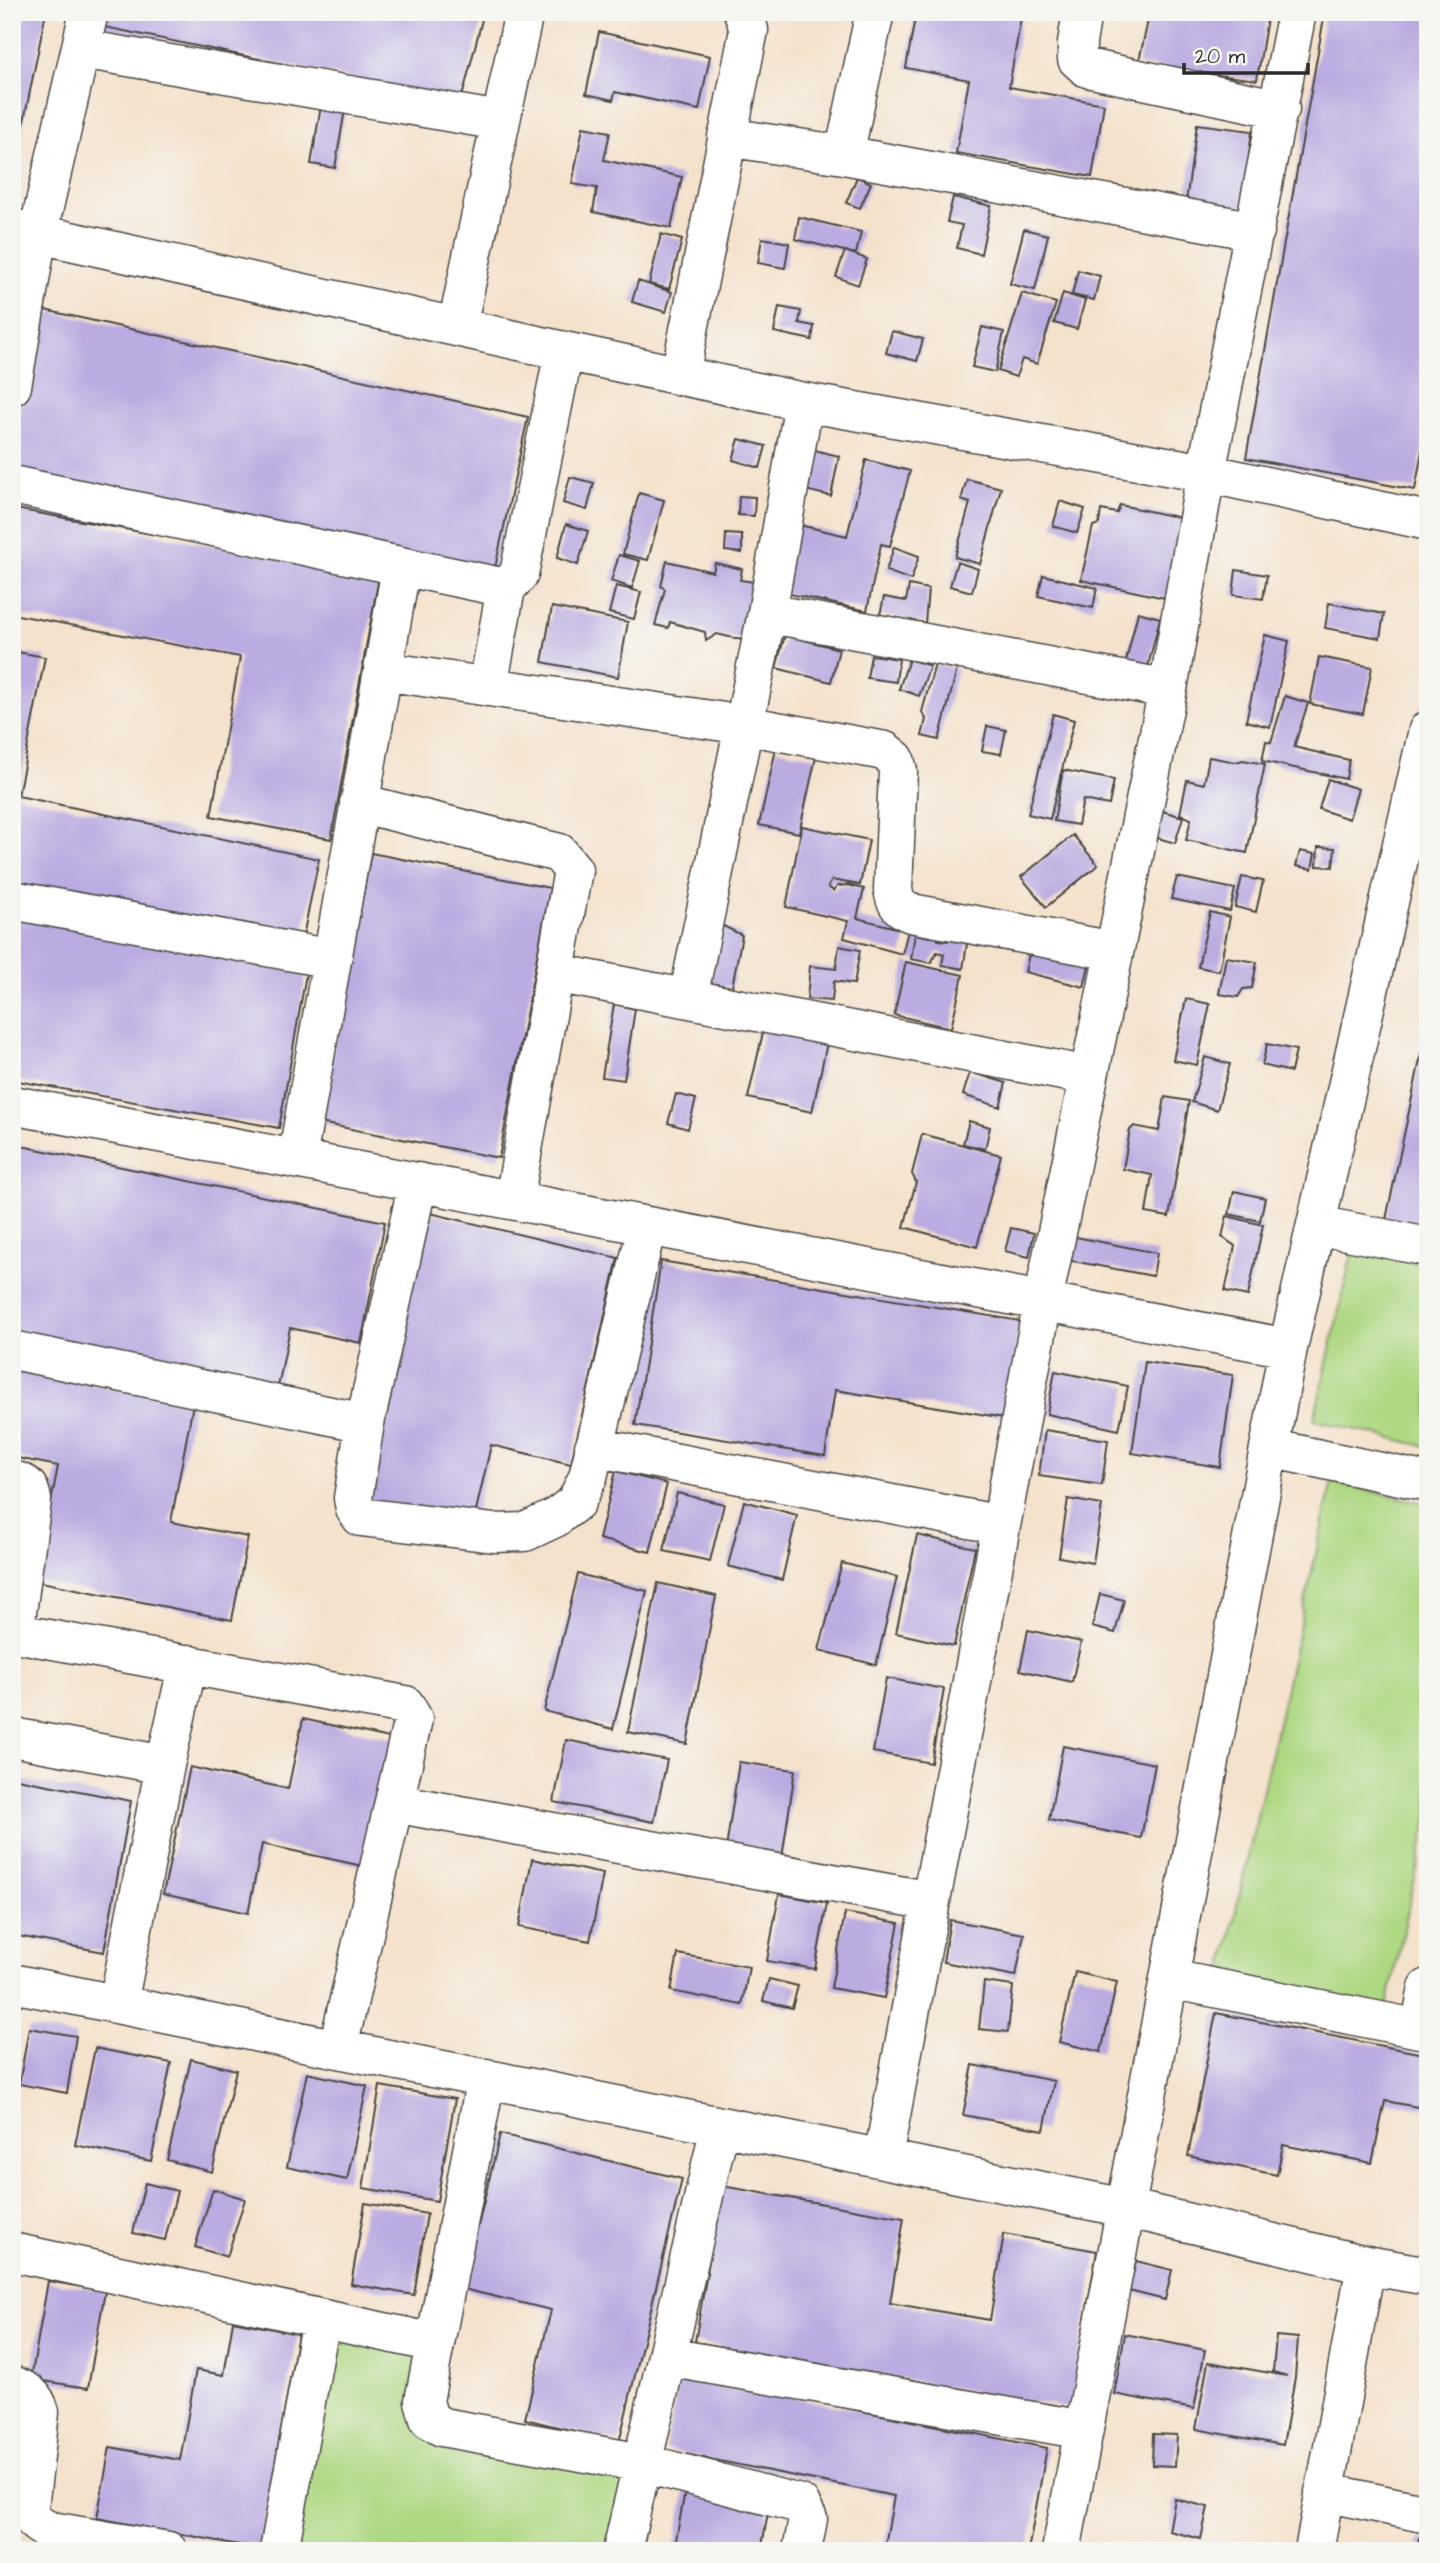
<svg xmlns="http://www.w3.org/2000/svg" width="1440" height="2563" font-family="'Architects Daughter',sans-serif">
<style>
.green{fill:#afd883;stroke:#6d8257;stroke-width:2}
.building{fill:#baabe1}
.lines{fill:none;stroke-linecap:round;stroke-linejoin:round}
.minor-casing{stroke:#494643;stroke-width:41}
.minor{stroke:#fff;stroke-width:38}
</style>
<rect width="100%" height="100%" fill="#f6f6f2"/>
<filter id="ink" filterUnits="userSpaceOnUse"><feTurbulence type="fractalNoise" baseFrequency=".0143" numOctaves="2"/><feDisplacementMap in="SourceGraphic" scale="14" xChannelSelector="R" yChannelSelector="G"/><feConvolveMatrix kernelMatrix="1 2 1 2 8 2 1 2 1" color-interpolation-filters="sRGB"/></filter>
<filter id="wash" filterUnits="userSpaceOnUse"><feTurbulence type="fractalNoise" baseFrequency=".00686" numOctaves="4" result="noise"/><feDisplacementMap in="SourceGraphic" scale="28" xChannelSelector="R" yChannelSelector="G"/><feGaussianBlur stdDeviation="1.57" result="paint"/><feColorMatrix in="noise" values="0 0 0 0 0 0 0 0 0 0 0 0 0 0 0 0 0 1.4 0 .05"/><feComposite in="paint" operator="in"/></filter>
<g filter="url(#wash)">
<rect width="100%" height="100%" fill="#f5e2cc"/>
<path class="green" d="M 1353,1249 L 1428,1266 L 1428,1447 L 1314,1420 Z
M 1332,1482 L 1428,1504 L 1428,1820 L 1386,2010 L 1222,1973 Z
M 327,2327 L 426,2346 L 419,2399 L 634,2469 L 615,2551 L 285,2551 Z"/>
<g id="blocks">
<path class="building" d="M 12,12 L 46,12 L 13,175 L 12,174 Z
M 103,12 L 484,12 L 461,101 L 100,26 Z
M 916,12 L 1022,12 L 1009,87 L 1104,104 L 1092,177 L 956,153 L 969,80 L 906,68 Z
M 1150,12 L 1268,12 L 1257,80 L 1138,65 Z
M 1325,12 L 1428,12 L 1428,418 L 1415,490 L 1246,458 Z
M 599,32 L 710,56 L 699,110 L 615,92 L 613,100 L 586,94 Z
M 323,94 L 347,98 L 335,168 L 311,164 Z
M 1197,124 L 1252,131 L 1241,217 L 1185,209 Z
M 583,127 L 610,132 L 604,160 L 682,177 L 671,228 L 593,212 L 597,188 L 572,184 Z
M 857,177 L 871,183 L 860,208 L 846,203 Z
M 953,197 L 991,206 L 981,254 L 957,248 L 962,225 L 947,222 Z
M 799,217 L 861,232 L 856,254 L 795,239 Z
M 1024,229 L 1048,235 L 1035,290 L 1010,284 Z
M 661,234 L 682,240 L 669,289 L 649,284 Z
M 762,238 L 789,243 L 785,268 L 758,263 Z
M 845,251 L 867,259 L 858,285 L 836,277 Z
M 1078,270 L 1100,276 L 1094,300 L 1072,295 Z
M 638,281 L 672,292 L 666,312 L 632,302 Z
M 1022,293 L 1056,303 L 1037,364 L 1022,359 L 1016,377 L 998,371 Z
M 1063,293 L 1085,300 L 1077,329 L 1054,323 Z
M 779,307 L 801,311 L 799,323 L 814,326 L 812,340 L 774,332 Z
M 40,309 L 528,417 L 493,577 L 12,471 L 12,438 Z
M 982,327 L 1004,332 L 995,372 L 972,367 Z
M 892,331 L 923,339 L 917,361 L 886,353 Z
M 739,439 L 766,446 L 760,468 L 733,460 Z
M 814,450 L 839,456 L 831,496 L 805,490 Z
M 866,460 L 910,471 L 890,546 L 881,544 L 867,611 L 781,592 L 795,524 L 847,536 Z
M 570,477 L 594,483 L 587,510 L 563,503 Z
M 967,479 L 1001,488 L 980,564 L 955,557 L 970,503 L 961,500 Z
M 639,493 L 664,500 L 648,560 L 623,554 Z
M 739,496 L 755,497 L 754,516 L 738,515 Z
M 1060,501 L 1085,509 L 1077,533 L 1053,526 Z
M 1120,505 L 1191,520 L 1174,600 L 1081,580 L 1093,526 L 1099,524 L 1101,510 L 1117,513 Z
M 16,509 L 379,576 L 331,839 L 211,816 L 240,657 L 12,614 L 12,531 Z
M 566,524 L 588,531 L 578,565 L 557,558 Z
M 726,534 L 742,535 L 742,553 L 725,551 Z
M 894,547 L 919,556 L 911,580 L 886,571 Z
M 619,555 L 640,561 L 632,588 L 611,581 Z
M 667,561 L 713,572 L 715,563 L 742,569 L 740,580 L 754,582 L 742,640 L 717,634 L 706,641 L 705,632 L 670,622 L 668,628 L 655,625 L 665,589 L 661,586 Z
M 957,562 L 978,569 L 972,592 L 950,586 Z
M 1236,570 L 1267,575 L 1263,599 L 1233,595 Z
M 1043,575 L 1097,588 L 1093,608 L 1038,596 Z
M 909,585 L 928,589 L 925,623 L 880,615 L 884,597 L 906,601 Z
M 616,586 L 641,592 L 634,619 L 609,613 Z
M 1329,603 L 1384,614 L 1380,638 L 1325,628 Z
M 552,607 L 628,622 L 618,677 L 542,662 Z
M 1138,612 L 1160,618 L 1147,670 L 1125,665 Z
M 785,635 L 839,649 L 831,682 L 776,668 Z
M 1265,635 L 1289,641 L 1270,727 L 1246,721 Z
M 12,651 L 45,657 L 18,796 L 319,859 L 301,946 L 12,887 Z
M 871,655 L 899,659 L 896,682 L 867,678 Z
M 1319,657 L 1372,667 L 1363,714 L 1310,704 Z
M 909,659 L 930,666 L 919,696 L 899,689 Z
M 935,664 L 957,669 L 939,740 L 922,736 L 926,719 L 922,712 Z
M 1285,696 L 1308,703 L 1294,747 L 1349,760 L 1346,779 L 1262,761 L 1266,741 L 1271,742 Z
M 1053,714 L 1074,720 L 1050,819 L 1028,814 Z
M 987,726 L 1006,730 L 1001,754 L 982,751 Z
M 776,749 L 816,757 L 799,833 L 759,825 Z
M 1209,757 L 1236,762 L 1243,760 L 1265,764 L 1247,853 L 1186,840 L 1191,819 L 1180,814 L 1187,780 L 1204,784 Z
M 1063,770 L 1114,780 L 1109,805 L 1083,800 L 1078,825 L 1054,821 Z
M 1328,779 L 1358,789 L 1349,819 L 1319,809 Z
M 1159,810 L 1183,817 L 1175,843 L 1151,836 Z
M 802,826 L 869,840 L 860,885 L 832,880 L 828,887 L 834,891 L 837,886 L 848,885 L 864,889 L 857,918 L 908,931 L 902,954 L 844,938 L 848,921 L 786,907 Z
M 1073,835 L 1098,865 L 1046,907 L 1021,877 Z
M 1318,847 L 1335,848 L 1333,867 L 1317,866 Z
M 1300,851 L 1315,854 L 1312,869 L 1296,866 Z
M 371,853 L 550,888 L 499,1158 L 320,1123 Z
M 1177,877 L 1235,889 L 1230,911 L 1171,899 Z
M 1242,877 L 1263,881 L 1256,912 L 1235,907 Z
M 12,910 L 308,963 L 279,1128 L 12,1080 Z
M 1210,912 L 1230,917 L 1219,971 L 1198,967 Z
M 932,924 L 941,925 L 938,940 L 947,941 L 947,934 L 968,937 L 963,969 L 942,965 L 944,954 L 937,952 L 931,963 L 911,959 L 915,934 L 930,937 Z
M 721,925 L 742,935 L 732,987 L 710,983 Z
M 839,946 L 860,950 L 854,984 L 834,981 L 832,1001 L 807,999 L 810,966 L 836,969 Z
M 1030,950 L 1089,965 L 1084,987 L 1025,972 Z
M 1226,957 L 1257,962 L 1252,988 L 1243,989 L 1238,997 L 1219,994 Z
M 906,962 L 963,975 L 951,1028 L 894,1015 Z
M 1186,999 L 1210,1004 L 1197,1065 L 1173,1060 Z
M 614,1004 L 635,1009 L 624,1080 L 602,1077 Z
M 1427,1027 L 1428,1027 L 1428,1233 L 1385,1224 Z
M 764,1028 L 827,1043 L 812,1112 L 748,1098 Z
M 1267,1044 L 1296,1050 L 1291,1072 L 1262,1065 Z
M 1205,1057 L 1230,1064 L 1217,1110 L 1192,1102 Z
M 970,1072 L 1006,1083 L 1000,1107 L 963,1095 Z
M 676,1094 L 696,1099 L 688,1129 L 668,1123 Z
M 1165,1097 L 1189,1101 L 1169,1217 L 1146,1213 L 1152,1175 L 1123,1169 L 1130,1130 L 1134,1126 L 1159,1131 Z
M 969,1121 L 990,1127 L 985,1149 L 963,1144 Z
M 922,1134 L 1001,1155 L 977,1247 L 904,1227 L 916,1182 L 912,1174 Z
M 12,1144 L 385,1222 L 361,1343 L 290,1328 L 278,1387 L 12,1331 Z
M 1234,1191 L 1265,1198 L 1260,1221 L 1229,1214 Z
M 430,1213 L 618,1258 L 571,1464 L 491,1445 L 473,1524 L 364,1498 Z
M 1227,1216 L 1263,1225 L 1248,1296 L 1225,1291 L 1235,1246 L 1222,1237 Z
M 1011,1228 L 1034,1233 L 1029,1257 L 1005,1251 Z
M 1071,1236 L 1157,1253 L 1153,1276 L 1067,1260 Z
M 661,1261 L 1020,1321 L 1005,1418 L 835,1390 L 825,1456 L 635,1425 Z
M 1145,1362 L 1233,1375 L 1220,1467 L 1132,1453 Z
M 12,1368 L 193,1404 L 171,1522 L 248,1537 L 232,1620 L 36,1581 L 58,1466 L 12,1457 Z
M 1055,1371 L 1128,1386 L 1119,1430 L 1047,1414 Z
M 1045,1430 L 1108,1440 L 1102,1485 L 1039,1476 Z
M 616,1471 L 667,1484 L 650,1552 L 599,1539 Z
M 677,1493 L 724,1504 L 710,1561 L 664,1551 Z
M 1068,1499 L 1102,1505 L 1093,1563 L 1059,1557 Z
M 744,1501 L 797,1515 L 782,1580 L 728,1566 Z
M 917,1535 L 975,1548 L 954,1646 L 896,1633 Z
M 842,1563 L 897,1577 L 876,1665 L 819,1650 Z
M 578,1574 L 647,1591 L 613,1729 L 544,1711 Z
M 658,1583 L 716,1596 L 687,1744 L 628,1732 Z
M 1100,1594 L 1124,1600 L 1115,1633 L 1092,1627 Z
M 1028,1630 L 1081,1642 L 1072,1682 L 1020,1670 Z
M 886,1678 L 944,1689 L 931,1763 L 873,1752 Z
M 303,1719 L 394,1739 L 367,1867 L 262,1844 L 248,1913 L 163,1894 L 190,1767 L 288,1789 Z
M 566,1740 L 667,1760 L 654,1822 L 554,1802 Z
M 1063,1746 L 1155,1764 L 1141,1838 L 1049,1820 Z
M 739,1762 L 795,1770 L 782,1858 L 726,1849 Z
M 12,1778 L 131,1801 L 104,1952 L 12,1935 Z
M 532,1859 L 603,1874 L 590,1941 L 519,1927 Z
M 779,1894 L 827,1903 L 815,1969 L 767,1961 Z
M 845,1913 L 899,1923 L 884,1998 L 831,1988 Z
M 950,1920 L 1024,1934 L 1016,1976 L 943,1962 Z
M 678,1954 L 749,1967 L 742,2005 L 671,1991 Z
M 1075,1972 L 1117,1982 L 1101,2052 L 1059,2042 Z
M 769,1979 L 798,1986 L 792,2008 L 763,2001 Z
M 984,1982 L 1013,1986 L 1008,2032 L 979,2029 Z
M 1216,2013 L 1428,2055 L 1428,2109 L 1385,2101 L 1372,2163 L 1283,2145 L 1277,2175 L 1188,2156 Z
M 29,2028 L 76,2036 L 67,2093 L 19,2084 Z
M 95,2048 L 171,2063 L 151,2161 L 75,2145 Z
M 191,2059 L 236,2070 L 212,2172 L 167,2160 Z
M 973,2065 L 1054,2081 L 1044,2130 L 963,2115 Z
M 307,2073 L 367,2086 L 347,2180 L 287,2167 Z
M 380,2086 L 455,2099 L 437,2201 L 363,2188 Z
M 500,2134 L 682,2179 L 619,2442 L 525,2419 L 551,2310 L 463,2289 Z
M 145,2183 L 177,2191 L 165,2240 L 133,2233 Z
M 722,2186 L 904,2218 L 890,2303 L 990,2320 L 1004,2234 L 1097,2251 L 1070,2408 L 695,2342 Z
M 213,2189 L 245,2199 L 227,2257 L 195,2247 Z
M 365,2203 L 427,2214 L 414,2295 L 351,2284 Z
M 1136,2261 L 1172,2270 L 1165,2300 L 1129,2291 Z
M 48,2281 L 105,2291 L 88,2388 L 31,2379 Z
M 233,2321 L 298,2334 L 260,2549 L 97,2518 L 110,2447 L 180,2460 L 196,2370 L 224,2375 Z
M 1125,2334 L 1205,2350 L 1194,2409 L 1114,2394 Z
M 1276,2336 L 1298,2338 L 1295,2377 L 1283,2445 L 1196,2429 L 1208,2362 L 1287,2376 L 1273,2372 Z
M 680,2375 L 1047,2448 L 1028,2551 L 884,2551 L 894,2496 L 665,2450 Z
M 1153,2434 L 1177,2435 L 1175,2466 L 1152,2465 Z
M 685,2491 L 769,2507 L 761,2551 L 674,2551 Z
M 1175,2499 L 1208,2507 L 1201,2539 L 1169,2531 Z
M 1419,2538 L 1428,2540 L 1428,2551 L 1417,2551 Z
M 1183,2545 L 1209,2549 L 1209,2551 L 1182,2551 Z"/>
</g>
</g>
<g filter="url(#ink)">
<use href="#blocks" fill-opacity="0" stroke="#494643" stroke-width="2"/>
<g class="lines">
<g class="minor-casing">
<path id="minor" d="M 1082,12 L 1077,43 L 1077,59 L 1087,68 L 1280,109
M 82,49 L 500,121
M 727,137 L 844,155 L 1255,231
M 844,155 L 875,12
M 12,228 L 564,351 L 804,402 L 1206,473 L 1428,521
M 457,327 L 524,12
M 680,375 L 749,30 L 743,12
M 12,386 L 38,233 L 89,12
M 12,485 L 506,588 L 519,574 L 564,351
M 767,613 L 1168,689
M 383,671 L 744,725 L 885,751 L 895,759 L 898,771 L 893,889 C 895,902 898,908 911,913 L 1114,951
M 488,687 L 506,588
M 359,803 L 559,853 L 573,870 L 514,1200
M 12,900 L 332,959
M 555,973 L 1089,1076
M 688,998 L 767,613 L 804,402
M 12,1105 L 1288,1348
M 297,1159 L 401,568
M 418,1182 L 365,1423 L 353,1498 L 355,1509 L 361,1517 L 494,1533 L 525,1532 L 555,1518 L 576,1502 L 588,1477 L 647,1226
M 1317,1225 L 1428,1247
M 12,1350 L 365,1423
M 594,1447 L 1001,1525
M 1269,1448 L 1428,1482
M 12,1480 C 26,1483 30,1486 32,1500 L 16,1620 L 21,1634 L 405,1705 L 413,1719 L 338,2048
M 12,1737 L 165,1765
M 394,1803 L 931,1901
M 1170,1979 L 1420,2029 L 1428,1988
M 12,1983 L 1126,2208 L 1366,2265 L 1428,2276
M 118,2004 L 165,1765 L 188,1664
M 486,2078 L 424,2401 L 429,2419 L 442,2427 L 642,2463 L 800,2504 L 808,2519 L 802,2551
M 883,2158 L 1043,1301 L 1168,689 L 1206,473 L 1297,12
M 12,2252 L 435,2343
M 667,2357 L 1084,2430
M 12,2385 C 28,2391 35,2395 40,2412 L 29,2508 C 33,2523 38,2526 51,2531 L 168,2551
M 1324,2492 L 1428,2514
M 279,2551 L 321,2319
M 622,2551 L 720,2126
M 1061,2551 L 1288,1348 L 1428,730
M 1314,2551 L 1366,2265"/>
</g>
<use href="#minor" class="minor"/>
</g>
</g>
<rect width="1440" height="2563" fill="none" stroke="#f6f6f2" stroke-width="42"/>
<path d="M1184 63v10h124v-10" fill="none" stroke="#2b2b2b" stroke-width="3.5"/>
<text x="1195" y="63" font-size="21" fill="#2b2b2b" stroke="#f6f6f2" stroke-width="5" paint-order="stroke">20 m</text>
</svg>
